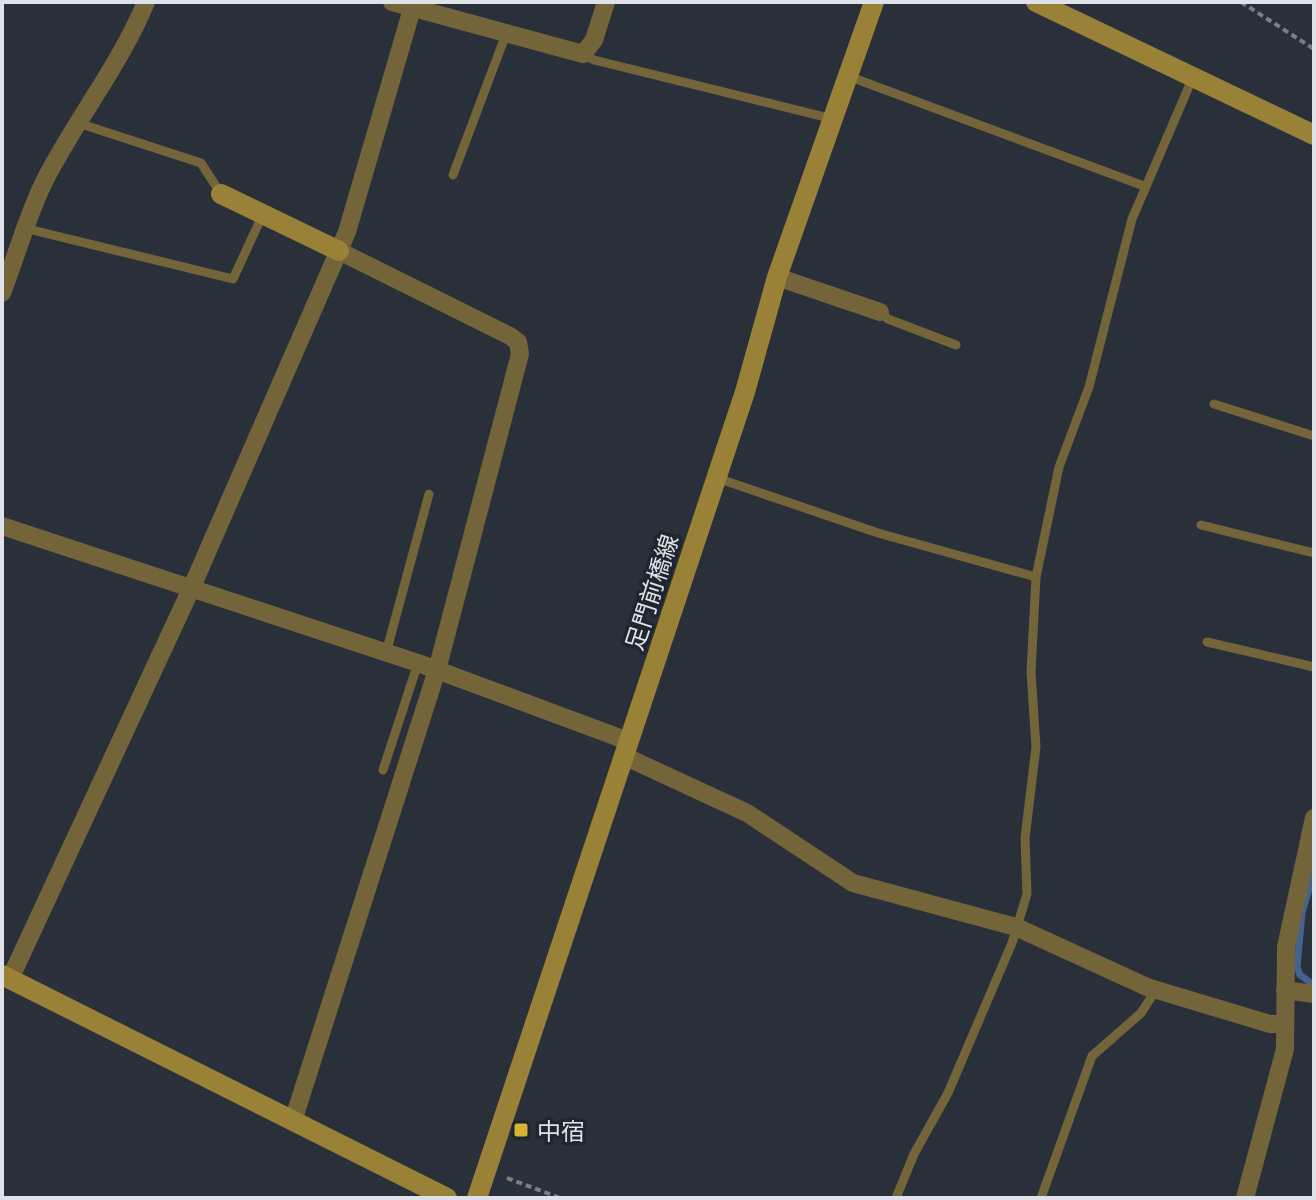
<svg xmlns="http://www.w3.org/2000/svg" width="1316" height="1200" font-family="Lato,'Noto Sans JP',sans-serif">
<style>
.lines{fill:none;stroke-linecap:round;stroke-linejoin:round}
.stream{stroke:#436290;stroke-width:7}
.path{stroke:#7a7f87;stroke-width:4;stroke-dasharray:6 4;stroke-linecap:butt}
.lane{stroke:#736539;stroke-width:9}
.street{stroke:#736539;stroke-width:18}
.secondary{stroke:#998237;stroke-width:20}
.poi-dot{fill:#d9b334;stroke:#20262e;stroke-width:3}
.labels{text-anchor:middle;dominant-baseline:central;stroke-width:7;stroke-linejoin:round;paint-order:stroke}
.street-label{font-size:24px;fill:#dfe3e9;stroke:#20262e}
.poi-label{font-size:24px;fill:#dfe3e9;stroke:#20262e;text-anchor:start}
</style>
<rect width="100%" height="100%" fill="#2a3039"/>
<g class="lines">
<path class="stream" d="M 1314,871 L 1302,913 L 1297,967 L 1300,975 L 1314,985"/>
<path class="path" d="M 1241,2 L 1314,49
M 507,1178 L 560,1198"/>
<path class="lane" d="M 583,54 L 594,60 L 833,119
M 848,76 L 1144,186
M 78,123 L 201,163 L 221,194
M 453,175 L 506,34
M 24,228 L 233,279 L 263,214
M 880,312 L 888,319 L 956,345
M 1214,404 L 1314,436
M 717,478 L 878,533 L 1036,577
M 1201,525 L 1314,553
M 1207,642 L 1314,667
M 386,653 L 429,494
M 383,770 L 418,663
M 896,1198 L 914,1154 L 948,1093 L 1012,943 L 1027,894 L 1025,838 L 1036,747 L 1031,672 L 1036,577 L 1059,467 L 1089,387 L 1132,219 L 1193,77
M 1041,1198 L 1092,1056 L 1141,1013 L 1156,990"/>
<path class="street" d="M 392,2 L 583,54 L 594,40 L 606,2
M 777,277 L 880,312
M 2,293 C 17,255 27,215 46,178 C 77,118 120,65 146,2
M 2,526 L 418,663 L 628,741
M 624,756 L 747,813 L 853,883 L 1016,927 L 1147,987 L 1270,1024 L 1285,1024
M 10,979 L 191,589 L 347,232 L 414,2
M 1285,990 L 1314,994
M 293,1121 L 437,670 L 520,354 L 518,342 L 510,336 L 339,251
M 1245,1198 L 1285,1049 L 1286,947 L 1314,818"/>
<path class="secondary" d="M 1036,2 L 1314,135
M 221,194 L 339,251
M 2,975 L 447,1198
M 477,1198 L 745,392 L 777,277 L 874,2"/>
</g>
<rect class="poi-dot" x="513" y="1122" width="16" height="16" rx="4"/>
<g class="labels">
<g class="street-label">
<text transform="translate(651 592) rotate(-72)">足門前橋線</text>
</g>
<g class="poi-label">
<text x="537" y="1130">中宿</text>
</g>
</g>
<rect width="1316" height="1200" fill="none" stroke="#dfe3e9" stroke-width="8"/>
</svg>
